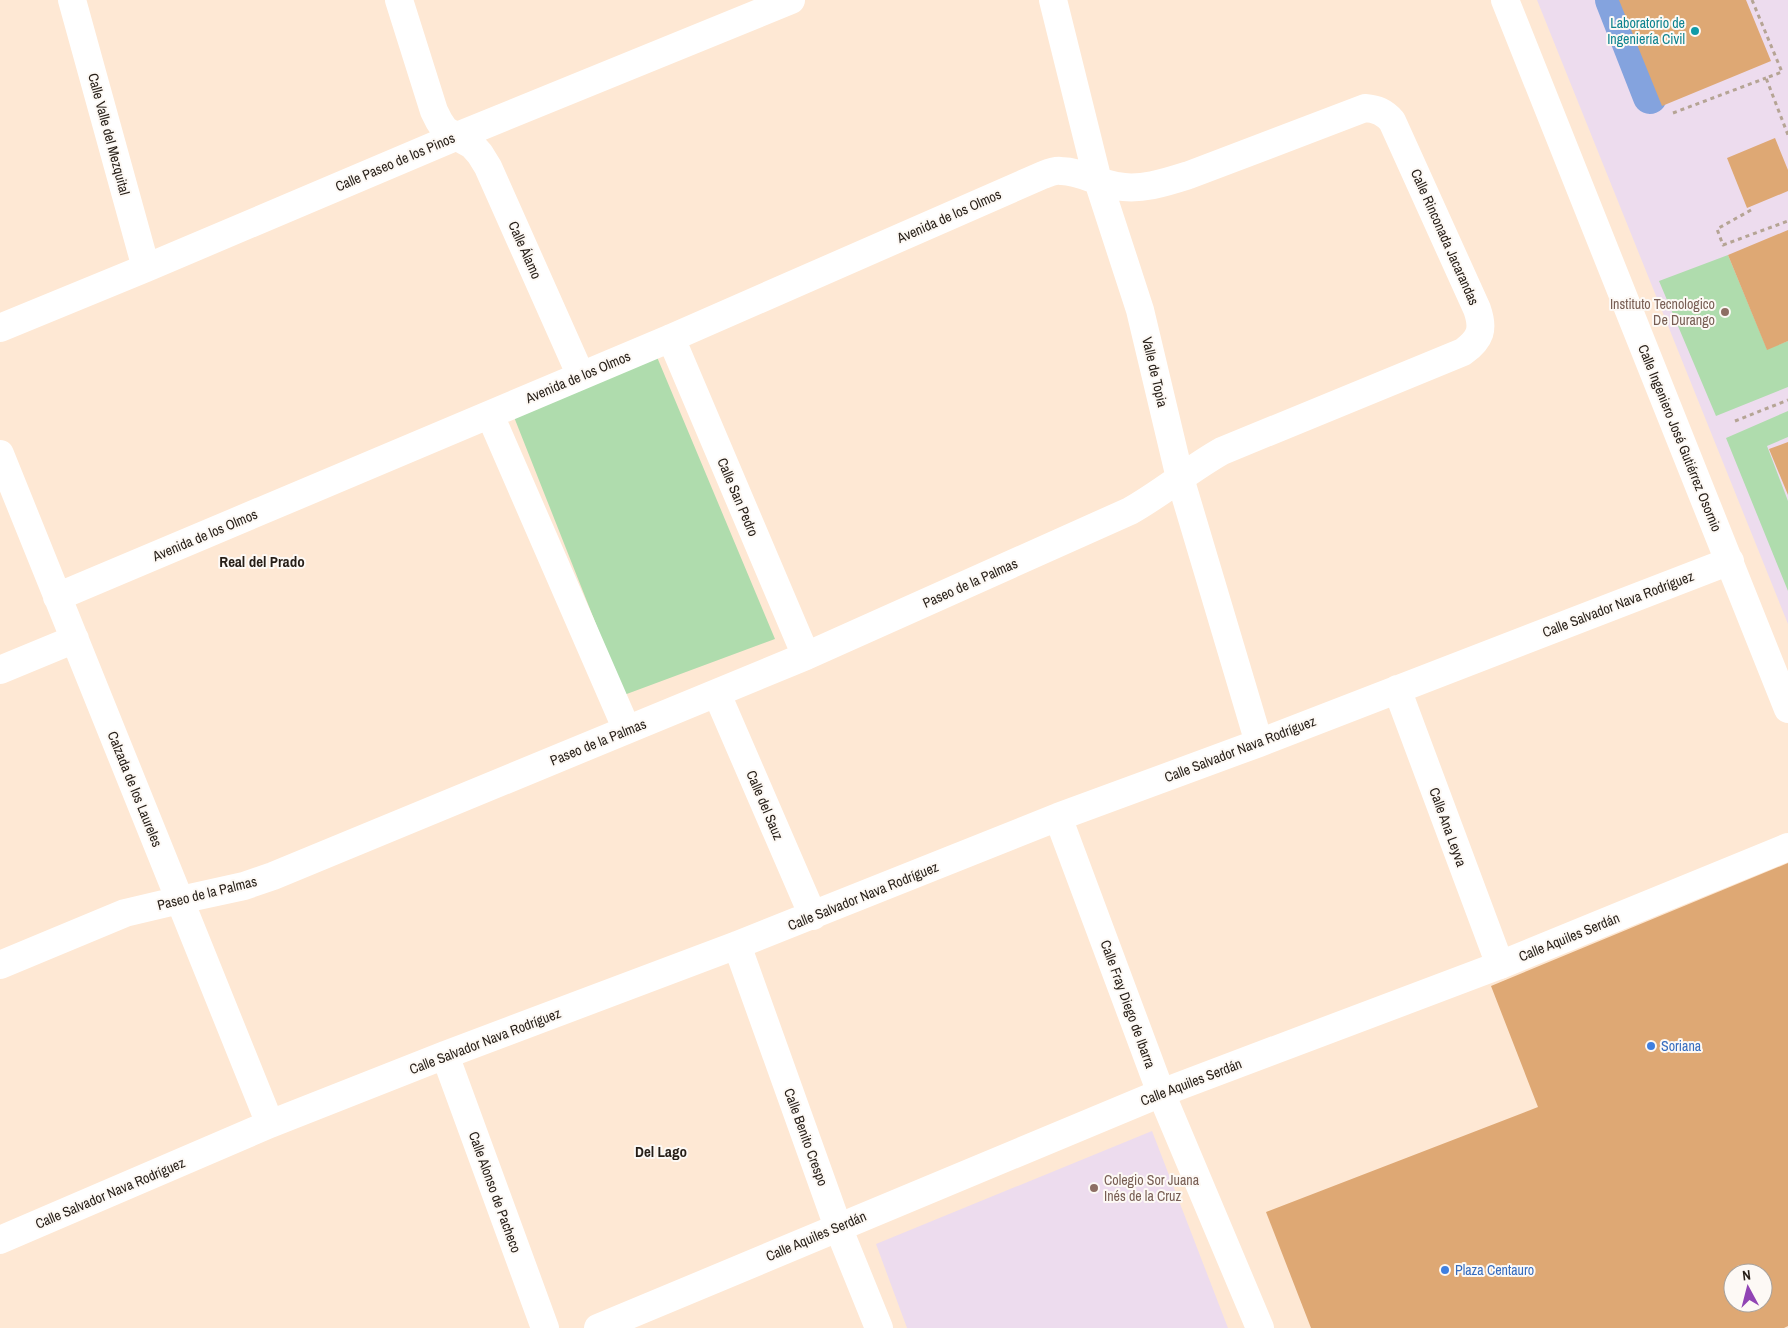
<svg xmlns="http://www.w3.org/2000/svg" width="1788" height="1328" font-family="'Archivo Narrow',sans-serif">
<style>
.education{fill:#eddcee}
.green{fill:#afdcad}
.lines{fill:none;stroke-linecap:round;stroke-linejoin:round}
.canal{stroke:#84a3de;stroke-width:34}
.building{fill:#dea874;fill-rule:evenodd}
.path{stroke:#b5a494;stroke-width:3;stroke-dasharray:4 4;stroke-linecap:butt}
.minor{stroke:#fff;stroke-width:28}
.tertiary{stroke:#fff;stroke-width:28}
.culture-dot{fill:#0f9aa8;stroke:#fdf9f5;stroke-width:2}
.education-dot{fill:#8d6e63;stroke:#fdf9f5;stroke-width:2}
.shop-dot{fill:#3f7fe0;stroke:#fdf9f5;stroke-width:2}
.labels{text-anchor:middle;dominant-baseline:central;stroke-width:4;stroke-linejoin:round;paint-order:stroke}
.culture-label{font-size:14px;fill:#0d838f;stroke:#fdf9f5;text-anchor:end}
.street-label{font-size:14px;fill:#261e17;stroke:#fdf9f5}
.education-label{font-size:14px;fill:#785e54;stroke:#fdf9f5;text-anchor:end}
.shop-label{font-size:14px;fill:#366cbe;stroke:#fdf9f5;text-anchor:start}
.neighbourhood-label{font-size:15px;font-weight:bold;fill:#261e17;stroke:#fdf9f5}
</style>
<rect width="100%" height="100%" fill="#fee8d4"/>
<path class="education" d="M 1537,0 L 1788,0 L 1788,624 Z
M 1152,1131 L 1228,1328 L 907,1328 L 876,1244 Z"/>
<path class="green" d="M 1728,255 L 1767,349 L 1788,341 L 1788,387 L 1716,416 L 1659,281 Z
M 657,357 L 775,639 L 624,695 L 514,417 Z
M 1788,411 L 1788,437 L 1767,446 L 1788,501 L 1788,591 L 1726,438 Z"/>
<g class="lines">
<path class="canal" d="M 1612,0 L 1650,97"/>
</g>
<path class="building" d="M 1619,0 L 1746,0 L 1771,61 L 1662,106 Z
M 1775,138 L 1788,170 L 1788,191 L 1747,208 L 1727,158 Z
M 1788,230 L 1788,341 L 1767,350 L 1728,255 Z
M 1788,442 L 1788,495 L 1769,449 Z
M 1788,863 L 1788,1326 L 1784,1328 L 1311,1328 L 1266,1212 L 1538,1107 L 1491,986 ZM 1733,1273 L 1763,1273 L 1763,1303 L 1733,1303 Z"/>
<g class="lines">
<path class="path" d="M 1752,0 L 1782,72 L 1766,78 L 1788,135
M 1673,113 L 1766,78
M 1751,210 L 1717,229 L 1723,245 L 1788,221
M 1735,421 L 1788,400"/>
<path class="minor" d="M 72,0 L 146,268
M 399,0 L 434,111 L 439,121 L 445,130 L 472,145 L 480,154 L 488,167 L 581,376
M 1053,0 L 1098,181 L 1140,310 L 1180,478 L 1259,743
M 1505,0 L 1788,709
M 0,328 L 146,268 L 455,137 L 791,0
M 671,338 L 806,656
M 490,415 L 627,730
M 0,454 L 270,1124
M 0,670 L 75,639
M 1397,689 L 1500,965
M 717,694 L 813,916
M 1058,817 L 1161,1093 L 1260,1328
M 737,945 L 838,1227 L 879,1328
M 0,965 L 125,913 L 180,900 L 244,886 L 273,876 L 806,656 L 1130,511 C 1162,493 1190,469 1222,451 L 1463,352 C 1481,339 1484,329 1477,309 L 1392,121 C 1384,112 1377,109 1365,108 L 1189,175 C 1167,182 1140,191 1117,186 C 1097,183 1081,171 1061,171 C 1055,170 1048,173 1043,175 L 671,338 L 57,597
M 445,1055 L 545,1328
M 0,1240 L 270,1124 L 445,1055 L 737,945 L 1058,817 L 1259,743 L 1730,561"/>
<path class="tertiary" d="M 598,1328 L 1161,1093 L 1500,965 L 1788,847"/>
</g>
<circle class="culture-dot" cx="1695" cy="31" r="5"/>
<g class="education-dot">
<circle cx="1725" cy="312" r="5"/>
<circle cx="1094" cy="1188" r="5"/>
</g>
<g class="shop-dot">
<circle cx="1651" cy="1046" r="5"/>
<circle cx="1445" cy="1270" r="5"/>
</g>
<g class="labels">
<g class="culture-label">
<text x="1685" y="23">Laboratorio de<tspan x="1685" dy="16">Ingeniería Civil</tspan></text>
</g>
<g class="street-label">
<text transform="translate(109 134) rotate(75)">Calle Valle del Mezquital</text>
<text transform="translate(395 162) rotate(-23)">Calle Paseo de los Pinos</text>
<text transform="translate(949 216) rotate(-24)">Avenida de los Olmos</text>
<text transform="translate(1445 237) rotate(66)">Calle Rinconada Jacarandas</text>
<text transform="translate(525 250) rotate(66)">Calle Álamo</text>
<text transform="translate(1155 372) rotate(77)">Valle de Topia</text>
<text transform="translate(578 377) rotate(-23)">Avenida de los Olmos</text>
<text transform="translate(1680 438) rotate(68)">Calle Ingeniero José Gutiérrez Osornio</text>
<text transform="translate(738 497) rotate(67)">Calle San Pedro</text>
<text transform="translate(205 535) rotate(-23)">Avenida de los Olmos</text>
<text transform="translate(970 583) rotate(-24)">Paseo de la Palmas</text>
<text transform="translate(1618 604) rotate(-21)">Calle Salvador Nava Rodríguez</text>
<text transform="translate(598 742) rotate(-22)">Paseo de la Palmas</text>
<text transform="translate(1240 749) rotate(-21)">Calle Salvador Nava Rodríguez</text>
<text transform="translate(135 789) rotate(68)">Calzada de los Laureles</text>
<text transform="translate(765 805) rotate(67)">Calle del Sauz</text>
<text transform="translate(1448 827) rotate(70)">Calle Ana Leyva</text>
<text transform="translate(207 893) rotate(-14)">Paseo de la Palmas</text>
<text transform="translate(863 896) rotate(-22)">Calle Salvador Nava Rodríguez</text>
<text transform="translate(1569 937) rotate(-22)">Calle Aquiles Serdán</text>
<text transform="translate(1128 1004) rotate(70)">Calle Fray Diego de Ibarra</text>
<text transform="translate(485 1041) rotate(-21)">Calle Salvador Nava Rodríguez</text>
<text transform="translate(1191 1082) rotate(-21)">Calle Aquiles Serdán</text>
<text transform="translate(806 1137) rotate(70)">Calle Benito Crespo</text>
<text transform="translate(495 1192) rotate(70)">Calle Alonso de Pacheco</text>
<text transform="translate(110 1193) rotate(-23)">Calle Salvador Nava Rodríguez</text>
<text transform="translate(816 1236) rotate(-23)">Calle Aquiles Serdán</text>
</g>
<g class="education-label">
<text x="1715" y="304">Instituto Tecnologico<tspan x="1715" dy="16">De Durango</tspan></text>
<text x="1104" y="1180" text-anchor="start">Colegio Sor Juana<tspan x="1104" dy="16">Inés de la Cruz</tspan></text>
</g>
<g class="shop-label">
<text x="1661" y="1046">Soriana</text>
<text x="1455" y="1270">Plaza Centauro</text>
</g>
<g class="neighbourhood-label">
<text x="262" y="561">Real del Prado</text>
<text x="661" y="1151">Del Lago</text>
</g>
</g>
<g transform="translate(1748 1288) rotate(353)"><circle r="24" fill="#fdf9f5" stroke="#a7a19c"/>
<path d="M0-4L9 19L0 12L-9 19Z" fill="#9144b4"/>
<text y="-8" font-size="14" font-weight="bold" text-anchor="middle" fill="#261e17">N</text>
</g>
</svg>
